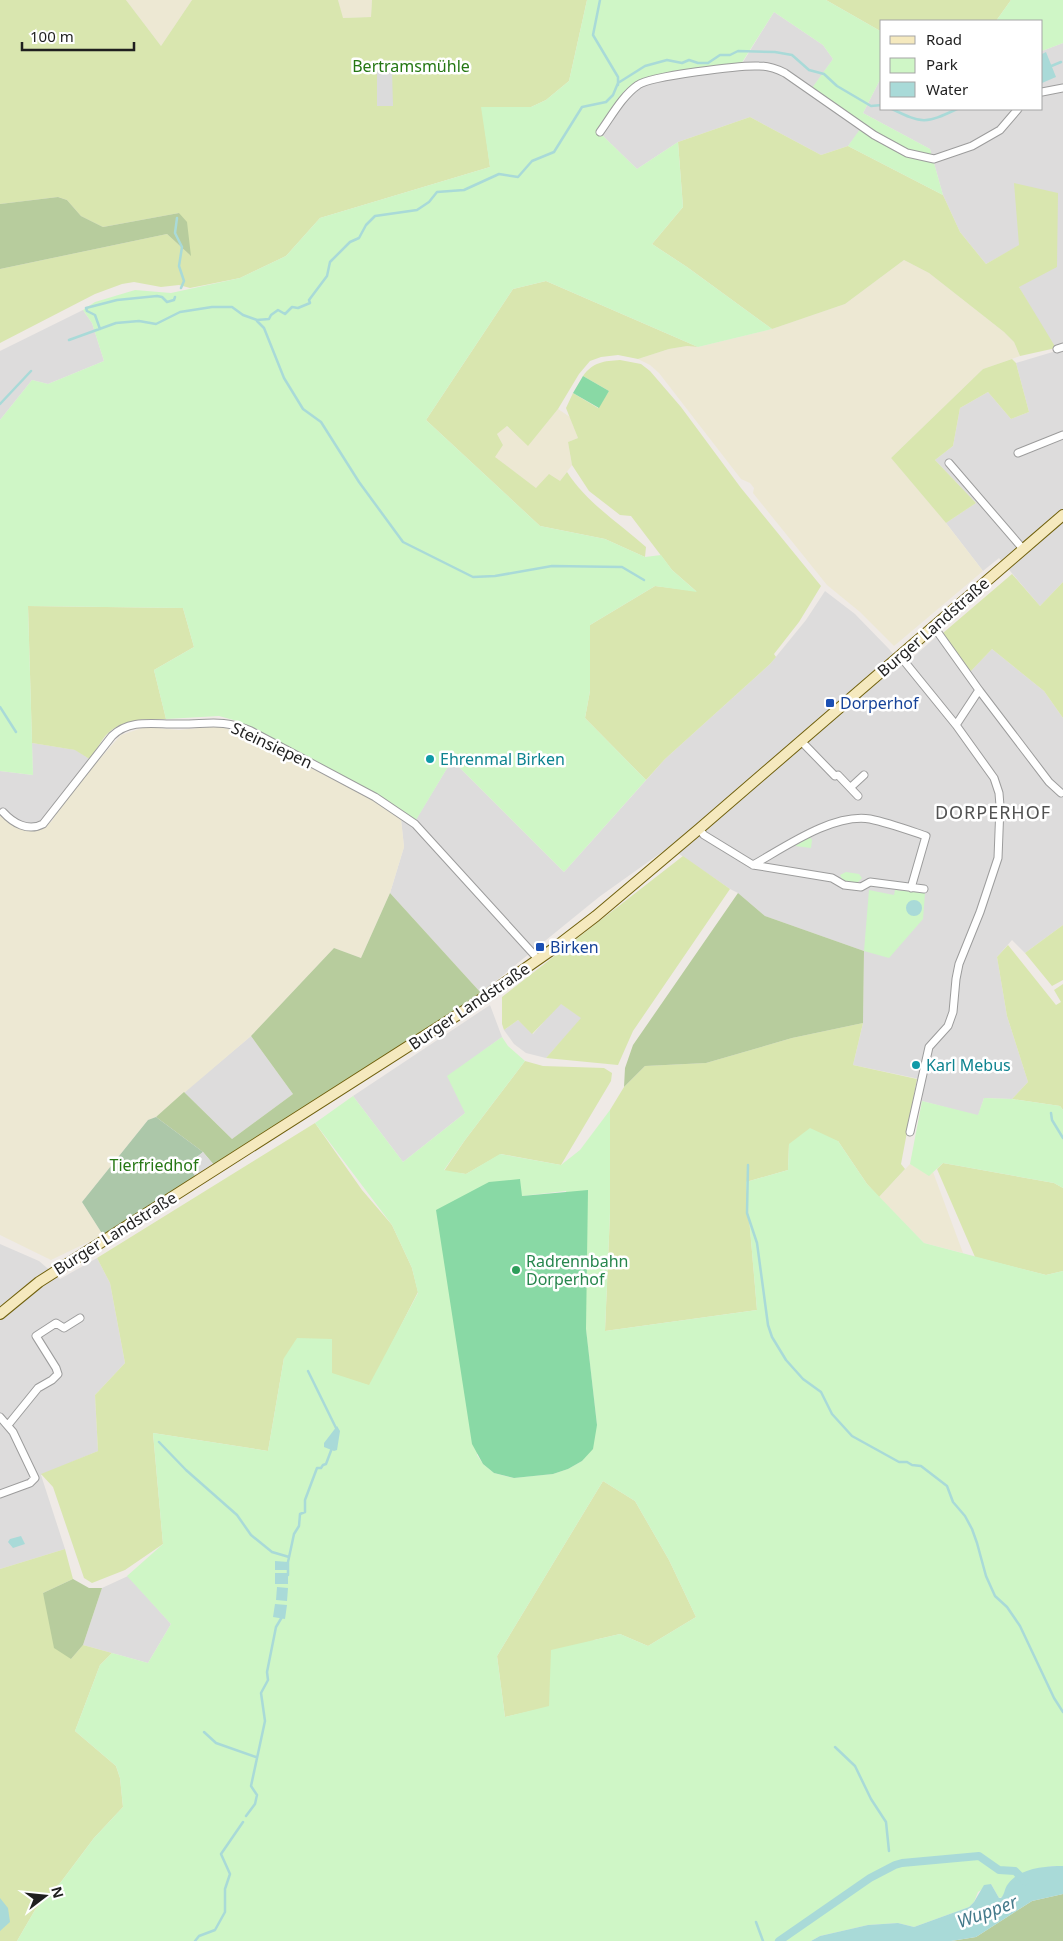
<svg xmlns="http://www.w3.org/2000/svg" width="1063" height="1941" font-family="'Noto Sans',sans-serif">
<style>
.residential{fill:#dddcdc}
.farmland{fill:#ede8d3}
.grass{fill:#d9e6af}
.forest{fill:#b7cc9d}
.cemetery{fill:#acc7a9}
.park{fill:#cff6c6;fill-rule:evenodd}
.pitch{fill:#89d9a5}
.parking{fill:#dbdbdb}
.water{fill:#a9dad8}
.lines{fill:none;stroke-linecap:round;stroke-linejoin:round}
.stream{stroke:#a9dad8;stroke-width:2.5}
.canal{stroke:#a9dad8;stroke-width:8}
.street-casing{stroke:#9c9c9c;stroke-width:9}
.secondary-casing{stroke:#70600c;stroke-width:12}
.street{stroke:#fff;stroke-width:7}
.secondary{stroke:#f5e9be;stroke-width:10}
.transit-dot{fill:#1a4fb4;stroke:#fff;stroke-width:2}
.culture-dot{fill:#0f9aa8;stroke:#fff;stroke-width:2}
.leisure-dot{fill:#2e9e5b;stroke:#fff;stroke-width:2}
.labels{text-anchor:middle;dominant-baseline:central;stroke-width:5;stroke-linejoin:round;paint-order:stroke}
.park-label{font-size:16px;fill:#257713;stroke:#fff}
.street-label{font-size:16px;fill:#1f1f1f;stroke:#fff}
.transit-label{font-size:16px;fill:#164399;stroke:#fff;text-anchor:start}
.culture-label{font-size:16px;fill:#0d838f;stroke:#fff;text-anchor:start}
.leisure-label{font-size:16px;fill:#27864d;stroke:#fff;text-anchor:start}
.neighbourhood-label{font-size:18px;letter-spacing:1px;fill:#525252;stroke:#fff}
.water-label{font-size:18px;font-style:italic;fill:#447a8b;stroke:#fff}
</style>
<rect width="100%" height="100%" fill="#efeae6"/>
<path class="residential" d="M 774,12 L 823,45 L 833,59 L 809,93 L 861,129 L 848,146 L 821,155 L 750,117 L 678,142 L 637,169 L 602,135 L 631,95 L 644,83 L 660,79 L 738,70 Z
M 1063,43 L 1063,582 L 1040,606 L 999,558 L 983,571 L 946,523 L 976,503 L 935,460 L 953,446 L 960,408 L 988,392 L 1011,419 L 1029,412 L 1016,363 L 1056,351 L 1019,287 L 1020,245 L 986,264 L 960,232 L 943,195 L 930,149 L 863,113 L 882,76 L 882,109 L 1042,109 L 1042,51 Z
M 83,310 L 92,323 L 104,361 L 48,384 L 32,380 L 0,420 L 0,351 Z
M 825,591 L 855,614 L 889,649 L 903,666 L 937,636 L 965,677 L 992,649 L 1044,691 L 1063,718 L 1063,925 L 1025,953 L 1012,940 L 997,957 L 1007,1016 L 1028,1082 L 1012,1099 L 984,1098 L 978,1116 L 922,1101 L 924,1080 L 853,1065 L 863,1023 L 864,951 L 765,916 L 738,893 L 730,889 L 669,847 L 599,897 L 481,993 L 390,893 L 404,847 L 401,819 L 412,826 L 452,760 L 564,872 L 665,759 L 770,664 L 806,620 Z
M 32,743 L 76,750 L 91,760 L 39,825 L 25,825 L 12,819 L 5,809 L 0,812 L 0,771 L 33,775 Z
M 560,1003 L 582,1018 L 546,1058 L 526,1053 L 514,1044 L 504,1030 L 518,1020 L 533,1034 Z
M 490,1005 L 502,1037 L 480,1053 L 465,1113 L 403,1162 L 353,1096 Z
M 251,1036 L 293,1094 L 232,1139 L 184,1092 Z
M 0,1244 L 39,1261 L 60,1279 L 97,1258 L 110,1283 L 125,1363 L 95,1395 L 98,1451 L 41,1475 L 65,1549 L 0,1569 Z
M 128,1576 L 171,1624 L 148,1663 L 83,1645 L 102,1588 Z"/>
<path class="farmland" d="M 126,0 L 192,0 L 161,46 Z
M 338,0 L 372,0 L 371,17 L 342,18 Z
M 904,260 L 929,273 L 1004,332 L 1014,342 L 1020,356 L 983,369 L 891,458 L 946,523 L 983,571 L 894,646 L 860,612 L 827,585 L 753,493 L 754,488 L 750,483 L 741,479 L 659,373 L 650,365 L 638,359 L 669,349 L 687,346 L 698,347 L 772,329 L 845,304 Z
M 558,409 L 570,417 L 578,438 L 568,442 L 572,465 L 560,481 L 536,488 L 494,457 L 503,445 L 497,434 L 506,426 L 528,445 Z
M 219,726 L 243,734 L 373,799 L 401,819 L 404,847 L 390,893 L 361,958 L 334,948 L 251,1036 L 156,1117 L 148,1120 L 82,1202 L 103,1235 L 51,1260 L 0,1235 L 0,816 L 1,815 L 15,826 L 26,829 L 36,830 L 46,826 L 52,821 L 64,799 L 121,735 L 145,727 L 179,730 Z
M 910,1164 L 929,1175 L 933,1172 L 963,1253 L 924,1243 L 879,1197 Z"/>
<path class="grass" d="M 0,0 L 126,0 L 161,46 L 192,0 L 338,0 L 343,18 L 371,17 L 372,0 L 587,0 L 569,81 L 546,100 L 531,107 L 482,107 L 490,167 L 320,218 L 286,256 L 240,278 L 190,288 L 179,285 L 161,287 L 134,282 L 122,284 L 95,294 L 0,343 L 0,269 L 167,234 L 190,255 L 179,213 L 103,227 L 81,216 L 67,200 L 58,197 L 0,204 Z
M 826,0 L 1011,0 L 996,21 L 882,21 L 882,32 Z
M 750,117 L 821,155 L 848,146 L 943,195 L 960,232 L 986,264 L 1019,245 L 1014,183 L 1058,193 L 1057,267 L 1019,287 L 1056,348 L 1020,356 L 1014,342 L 1004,332 L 929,273 L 904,260 L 845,304 L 772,329 L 687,267 L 652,244 L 683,207 L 678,142 Z
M 546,281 L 698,347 L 687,346 L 669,349 L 638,359 L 618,355 L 601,357 L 590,361 L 579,374 L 558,409 L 528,446 L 507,426 L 497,434 L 503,445 L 495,457 L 536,488 L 549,474 L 560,481 L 567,472 C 586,502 619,523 646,547 L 645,557 L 605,539 L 540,526 L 426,420 L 513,289 Z
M 1012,359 L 1016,363 L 1029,412 L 1011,419 L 988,392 L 960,408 L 953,446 L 935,460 L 976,503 L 946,523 L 891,458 L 983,369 Z
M 620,360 L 641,364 L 650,371 L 681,407 L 741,488 L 821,586 L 799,622 L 774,654 L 776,657 L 770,664 L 665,759 L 646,780 L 585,718 L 590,691 L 590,625 L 655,586 L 696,591 L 672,570 L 631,516 L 620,515 L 589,491 L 572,465 L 568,442 L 578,438 L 566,408 L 573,393 L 598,408 L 609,391 L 583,376 C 593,362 604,361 620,360 Z
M 1012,574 L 1040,606 L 1063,582 L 1063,718 L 1044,691 L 992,649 L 970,672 L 943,633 Z
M 28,606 L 183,608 L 194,647 L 154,670 L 166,719 C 143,719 117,719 103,739 C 98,746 95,753 91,760 L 75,750 L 32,743 Z
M 683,856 L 730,889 L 633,1031 L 618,1065 L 546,1058 L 581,1018 L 561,1004 L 532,1034 L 518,1020 L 504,1030 L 502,1024 L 502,997 Z
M 1063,925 L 1063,980 L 1052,986 L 1025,953 Z
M 1008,945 L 1056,1005 L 1061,1002 L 1054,990 L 1063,984 L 1063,1110 L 1060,1106 L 1012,1099 L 1028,1082 L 1007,1016 L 997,957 Z
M 863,1023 L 853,1065 L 917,1079 L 901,1164 L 905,1169 L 879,1197 L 867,1184 L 838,1141 L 789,1144 L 788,1170 L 746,1182 L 757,1310 L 605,1331 L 610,1213 L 610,1110 L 624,1087 L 645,1066 L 706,1063 L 792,1038 Z
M 525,1061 L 543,1066 L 604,1068 L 612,1073 L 611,1081 L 561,1165 L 501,1154 L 466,1174 L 444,1171 L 465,1140 Z
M 315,1123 L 362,1190 L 392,1225 L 412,1268 L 418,1292 L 370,1386 L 284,1358 L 268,1451 L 153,1433 L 163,1544 L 125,1570 L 92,1583 L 84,1578 L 53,1487 L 41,1474 L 98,1451 L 95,1395 L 125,1363 L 110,1283 L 97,1258 Z
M 943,1163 L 1054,1183 L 1063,1188 L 1063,1271 L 1046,1275 L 975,1257 L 937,1169 Z
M 603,1481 L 635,1501 L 669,1560 L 696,1617 L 648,1646 L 620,1634 L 594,1640 L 549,1707 L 505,1717 L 497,1656 Z
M 65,1549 L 73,1579 L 43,1593 L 71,1659 L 83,1645 L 112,1653 L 100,1665 L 75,1731 L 116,1766 L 120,1778 L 123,1807 L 94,1838 L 61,1882 L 35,1910 L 17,1941 L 0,1941 L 0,1569 Z"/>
<path class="forest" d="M 58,197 L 67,200 L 81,216 L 103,227 L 179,213 L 187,222 L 191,256 L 167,234 L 0,269 L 0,204 Z
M 390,893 L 481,993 L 377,1063 L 214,1165 L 203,1152 L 156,1117 L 184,1092 L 232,1139 L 293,1094 L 251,1036 L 334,948 L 361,958 Z
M 738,893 L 765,916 L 864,951 L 863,1023 L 792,1038 L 706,1063 L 645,1066 L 624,1087 L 625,1068 L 633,1045 Z
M 73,1579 L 89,1588 L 102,1588 L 83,1645 L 71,1659 L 54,1648 L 43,1593 Z
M 1063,1894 L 1063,1941 L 951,1941 L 976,1937 L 1032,1901 Z"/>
<path class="cemetery" d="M 156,1117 L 203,1152 L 187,1165 L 196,1177 L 103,1235 L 82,1202 L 148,1120 Z"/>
<path class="park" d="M 587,0 L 826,0 L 882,32 L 882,76 L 863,113 L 930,149 L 943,195 L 848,146 L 863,125 L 812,88 L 833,59 L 823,45 L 774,12 L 741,64 C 717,68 644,71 630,88 C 619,102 611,120 602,135 L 637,169 L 678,142 L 683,207 L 652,244 L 687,267 L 772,329 L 698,347 L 546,281 L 513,289 L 426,420 L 540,526 L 605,539 L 645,557 L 661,555 L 672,570 L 697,592 L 655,586 L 590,625 L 590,691 L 585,718 L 646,780 L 564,872 L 452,760 L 416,820 L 334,771 L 237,721 L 219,716 L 166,719 L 154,670 L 194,647 L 183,608 L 28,606 L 33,775 L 0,771 L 0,420 L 32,380 L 48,384 L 104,361 L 92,323 L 83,310 L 95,302 L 135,290 L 171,293 L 240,278 L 286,256 L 320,218 L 490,167 L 481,107 L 531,107 L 546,100 L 569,81 Z
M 1011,0 L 1063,0 L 1063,43 L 1042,51 L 1042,21 L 996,21 Z
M 810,837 L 812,840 L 811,848 L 795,846 Z
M 846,872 L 859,874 L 862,878 L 857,883 L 844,882 L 840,875 Z
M 869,890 L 894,895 L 895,890 L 925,893 L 923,919 L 889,958 L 864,951 Z
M 502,1037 L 508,1046 L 525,1061 L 465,1140 L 444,1170 L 466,1174 L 500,1154 L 561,1165 L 580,1150 L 610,1110 L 610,1213 L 605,1331 L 757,1310 L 746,1182 L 788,1170 L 789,1144 L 810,1128 L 838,1141 L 867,1184 L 924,1243 L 1046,1275 L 1063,1271 L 1063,1866 L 1051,1866 L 1005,1891 L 1004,1896 L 999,1898 L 991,1884 L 978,1892 L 974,1902 L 969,1907 L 914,1927 L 898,1923 L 868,1925 L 820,1936 L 811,1941 L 17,1941 L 35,1910 L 61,1882 L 94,1838 L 123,1807 L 120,1778 L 116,1766 L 75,1731 L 100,1665 L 112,1653 L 148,1663 L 171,1624 L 127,1576 L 163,1544 L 153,1433 L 268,1451 L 284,1358 L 297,1338 L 332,1339 L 332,1373 L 369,1385 L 418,1293 L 412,1268 L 392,1225 L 315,1123 L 353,1096 L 403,1162 L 465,1113 L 447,1076 ZM 566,1191 L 586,1330 L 597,1425 L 582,1461 L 568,1469 L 553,1474 L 514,1478 L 505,1476 L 494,1473 L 483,1464 L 477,1455 L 522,1196 ZM 603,1481 L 635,1501 L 669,1560 L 696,1617 L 648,1646 L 620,1634 L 551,1650 L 549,1706 L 505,1717 L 497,1656 Z
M 984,1098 L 1012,1099 L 1060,1106 L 1063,1110 L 1063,1188 L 1054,1183 L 943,1163 L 929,1176 L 910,1164 L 922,1101 L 978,1115 Z"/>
<path class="pitch" d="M 583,376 L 609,391 L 599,408 L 573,393 Z
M 520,1179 L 522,1196 L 588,1190 L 586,1329 L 597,1425 L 593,1449 L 582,1461 L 568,1469 L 553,1474 L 514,1478 L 494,1473 L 483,1464 L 472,1444 L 436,1210 L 489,1182 Z"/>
<path class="parking" d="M 377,70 L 392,70 L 393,106 L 377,106 Z
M 203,1152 L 214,1165 L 196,1177 L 187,1165 Z"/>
<path class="water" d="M 1046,52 L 1056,77 L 1042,83 L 1042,54 Z
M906 908a8 8 0 1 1 16 0a8 8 0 1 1-16 0Z
M 337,1426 L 340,1431 L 337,1450 L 334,1451 L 324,1447 L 324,1443 Z
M 21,1536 L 25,1544 L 13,1548 L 8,1542 L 10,1539 Z
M 275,1561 L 288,1562 L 288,1570 L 275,1570 Z
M 275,1573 L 288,1573 L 288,1584 L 275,1584 Z
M 277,1587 L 288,1588 L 287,1601 L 276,1600 Z
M 275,1604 L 287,1605 L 285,1619 L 273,1617 Z
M 1063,1866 L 1063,1894 L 1032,1901 L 976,1937 L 951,1941 L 811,1941 L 820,1936 L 868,1925 L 898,1923 L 914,1927 L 969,1907 L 974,1902 L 984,1885 L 991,1884 L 999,1898 L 1001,1898 C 1005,1894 1004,1889 1008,1884 C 1020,1868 1045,1866 1063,1866 Z
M 0,1898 L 8,1908 L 10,1922 L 0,1931 Z"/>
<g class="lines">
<path class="stream" d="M 600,0 L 593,35 L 618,77 L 618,85
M 1049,67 L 1061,62
M 892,109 C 923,124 925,124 957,109
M 177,218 L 175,233 L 182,247 L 179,266 L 184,281 L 181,288
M 257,321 L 264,328 L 284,378 L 303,409 L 321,422 L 359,482 L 403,542 L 473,577 L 495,576 L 552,566 L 622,567 L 644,580
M 100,329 L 95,315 L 87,311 L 86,308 L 117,300 L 157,296 L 162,297 L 167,302 L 174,300 L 175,297
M 69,340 L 116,323 L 139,321 L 156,324 L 180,312 L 212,307 L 232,307 L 243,315 L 257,320 L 269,319 L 271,315 L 278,310 L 285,314 L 292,307 L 298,308 L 310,303 L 309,300 L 327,276 L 330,262 L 350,242 L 359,238 L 366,225 L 375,216 L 417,210 L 429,202 L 437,192 L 464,190 L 499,174 L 518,177 L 532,161 L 554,152 L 582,107 L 606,102 L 613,95 L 618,83 L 645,66 L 667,60 L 682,63 L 689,60 L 698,63 L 708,63 L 720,55 L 730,55 L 738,51 L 775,52 L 792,55 L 809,70 L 824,74 L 837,86 L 871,106 L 882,105
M 0,404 L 31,371
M 0,707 L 16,732
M 1051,1113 L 1052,1120 L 1063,1138
M 748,1165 L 747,1213 L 757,1243 L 768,1325 L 772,1337 L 786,1360 L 803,1379 L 821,1392 L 832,1414 L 852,1436 L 899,1462 L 907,1462 L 912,1465 L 921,1466 L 947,1486 L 953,1502 L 965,1516 L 972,1529 L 977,1543 L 986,1576 L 995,1596 L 1007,1607 L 1020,1626 L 1054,1698 L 1063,1712
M 308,1371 L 336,1428
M 159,1442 L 186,1470 L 237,1515 L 251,1535 L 272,1552 L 289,1557
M 288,1575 L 288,1562 L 294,1534 L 299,1526 L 300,1514 L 305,1512 L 305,1500 L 317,1468 L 321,1468 L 323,1465 L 326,1464 L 332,1448
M 204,1732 L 216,1743 L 256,1757
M 835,1747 L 855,1766 L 871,1799 L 886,1822 L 889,1851
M 246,1816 L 255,1804 L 257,1795 L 251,1786 L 265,1721 L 261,1693 L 268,1680 L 267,1672 L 276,1627 L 282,1617
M 756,1922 L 763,1941
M 195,1941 L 199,1936 L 215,1930 L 225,1912 L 225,1889 L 230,1874 L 221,1854 L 243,1822"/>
<path class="canal" d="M 779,1941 L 870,1878 L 895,1865 L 902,1863 L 979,1856 L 999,1870 L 1015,1871 L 1025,1881"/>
<g class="street-casing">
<path id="street" d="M 1042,92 L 1063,88
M 600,132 C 611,117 622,96 638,85 C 650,76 742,65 759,66 C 769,66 777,69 785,73 L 874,135 L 907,153 L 934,159 L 972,146 L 1000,130 L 1018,109
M 1057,349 L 1063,347
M 1018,453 L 1063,435
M 949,463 L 1023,549
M 934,627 L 979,690 L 1049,782 L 1061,793
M 900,656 L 956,725 L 994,778 L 999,793 L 1000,806 L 998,858 L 980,912 L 959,964 L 956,979 L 953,1012 L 948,1026 L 929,1047 L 910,1132
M 956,725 L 979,690
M 801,741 L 835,776 L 838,775 L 858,796
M 851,787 L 864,775
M 3,812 C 13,823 28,832 43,824 L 112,736 C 129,719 153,724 175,724 C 206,725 221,718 251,731 L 375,797 L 415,824 L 538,959
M 699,829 L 704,835 L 753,865 L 832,878 L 844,885 L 861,887 L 870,882 L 924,889
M 753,865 C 785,847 833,813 870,819 C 889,823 908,830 926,836 L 911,888
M 0,1417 L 13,1432 L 35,1478 L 30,1483 L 0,1494
M 8,1425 L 38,1388 L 52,1380 L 58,1374 L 56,1368 L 36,1336 L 56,1323 L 64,1328 L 80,1318"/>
</g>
<g class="secondary-casing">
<path id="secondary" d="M 0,1314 L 39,1282 L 473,1005 L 553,949 L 596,916 L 699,829 L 1063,515"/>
</g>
<use href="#street" class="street"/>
<use href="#secondary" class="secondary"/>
</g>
<g class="transit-dot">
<rect x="825" y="698" width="10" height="10" rx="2.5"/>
<rect x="535" y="942" width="10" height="10" rx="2.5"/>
</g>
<g class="culture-dot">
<circle cx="430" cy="759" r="5"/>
<circle cx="916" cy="1065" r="5"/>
</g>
<circle class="leisure-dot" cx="516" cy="1270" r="5"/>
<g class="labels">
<g class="park-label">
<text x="411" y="66">Bertramsmühle</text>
<text x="154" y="1165">Tierfriedhof</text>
</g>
<g class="street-label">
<text transform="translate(933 627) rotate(-41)">Burger Landstraße</text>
<text transform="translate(272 745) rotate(25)">Steinsiepen</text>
<text transform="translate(469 1006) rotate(-34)">Burger Landstraße</text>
<text transform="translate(115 1233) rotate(-32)">Burger Landstraße</text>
</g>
<g class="transit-label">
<text x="840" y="703">Dorperhof</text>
<text x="550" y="947">Birken</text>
</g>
<g class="culture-label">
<text x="440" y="759">Ehrenmal Birken</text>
<text x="926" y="1065">Karl Mebus</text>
</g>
<g class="leisure-label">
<text x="526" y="1261">Radrennbahn<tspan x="526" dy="18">Dorperhof</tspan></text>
</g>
<g class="neighbourhood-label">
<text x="993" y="812">DORPERHOF</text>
</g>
<g class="water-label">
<text transform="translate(987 1911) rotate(-20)">Wupper</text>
</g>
</g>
<rect x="880" y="20" width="162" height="90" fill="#ffffff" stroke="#a5a5a5"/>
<rect x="890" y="36" width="25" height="8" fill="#f5e9be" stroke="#a5a5a5"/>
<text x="926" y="45" font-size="15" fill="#1f1f1f">Road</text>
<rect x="890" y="58" width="25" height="15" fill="#cff6c6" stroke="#a5a5a5"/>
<text x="926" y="70" font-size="15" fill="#1f1f1f">Park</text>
<rect x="890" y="82" width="25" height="15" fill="#a9dad8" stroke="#a5a5a5"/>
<text x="926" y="95" font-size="15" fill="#1f1f1f">Water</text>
<g transform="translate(45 1896) rotate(74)" stroke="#ffffff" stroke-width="4" paint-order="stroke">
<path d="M0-4L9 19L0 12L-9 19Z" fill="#1f1f1f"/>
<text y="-8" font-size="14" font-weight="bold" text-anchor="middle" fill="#1f1f1f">N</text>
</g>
<path d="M22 42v8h112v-8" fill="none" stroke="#1f1f1f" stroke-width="2.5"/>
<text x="30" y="42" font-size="15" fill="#1f1f1f" stroke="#ffffff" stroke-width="4" paint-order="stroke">100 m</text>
</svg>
